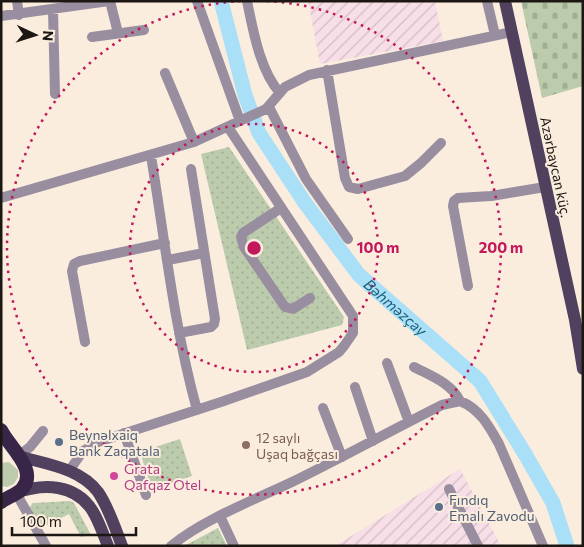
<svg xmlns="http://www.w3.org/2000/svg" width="584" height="547" font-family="Commissioner,sans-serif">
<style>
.industrial{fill:url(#industrial-furrows)}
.grass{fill:#bbcbac}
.cemetery{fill:url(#cemetery-stones)}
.park{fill:url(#park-dots)}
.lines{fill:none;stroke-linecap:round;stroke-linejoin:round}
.river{stroke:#a9e0f8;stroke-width:15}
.minor{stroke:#988ea0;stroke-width:10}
.major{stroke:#51405e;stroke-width:12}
.highway{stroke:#392547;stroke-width:14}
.ring{fill:none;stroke:#c2185b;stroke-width:2.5;stroke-dasharray:2.5 5}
.service-dot{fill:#5c6f8a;stroke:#fbedde;stroke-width:2}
.education-dot{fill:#8d6e63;stroke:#fbedde;stroke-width:2}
.hotel-dot{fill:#d1479c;stroke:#fbedde;stroke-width:2}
.labels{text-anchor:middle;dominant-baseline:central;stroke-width:4;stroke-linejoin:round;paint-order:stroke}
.street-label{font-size:14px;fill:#1c1712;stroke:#fbedde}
.service-label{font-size:14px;fill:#4e5e75;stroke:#fbedde;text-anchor:start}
.education-label{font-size:14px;fill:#785e54;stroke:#fbedde;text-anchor:start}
.hotel-label{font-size:14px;fill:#b23c85;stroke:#fbedde;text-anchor:start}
.water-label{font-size:15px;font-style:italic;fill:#1d5f78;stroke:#fbedde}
.centre{fill:#c2185b;stroke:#fbedde;stroke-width:2.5}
.ring-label{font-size:15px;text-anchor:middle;font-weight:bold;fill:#c2185b;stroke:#fbedde;stroke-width:4;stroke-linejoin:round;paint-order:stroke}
</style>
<defs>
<pattern id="industrial-furrows" width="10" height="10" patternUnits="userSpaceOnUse" patternTransform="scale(1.25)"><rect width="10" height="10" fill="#f7dee7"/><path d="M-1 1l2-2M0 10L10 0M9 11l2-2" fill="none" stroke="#d3bec5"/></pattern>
<pattern id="cemetery-stones" width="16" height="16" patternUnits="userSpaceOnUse" patternTransform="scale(1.25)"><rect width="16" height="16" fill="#bbcbac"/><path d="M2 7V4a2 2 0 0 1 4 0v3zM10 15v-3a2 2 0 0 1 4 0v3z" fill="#a0ae93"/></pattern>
<pattern id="park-dots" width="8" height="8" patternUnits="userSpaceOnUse" patternTransform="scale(1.25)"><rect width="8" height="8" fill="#bbcbac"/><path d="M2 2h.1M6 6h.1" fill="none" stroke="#a0ae93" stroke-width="1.8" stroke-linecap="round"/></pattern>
</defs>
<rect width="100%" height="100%" fill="#fbedde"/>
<path class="industrial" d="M 308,1 L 435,1 L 443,41 L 320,64 Z
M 460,469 L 501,546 L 335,546 Z"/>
<path class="grass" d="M 9,462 L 18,470 L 18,477 L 14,484 L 7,487 L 1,486 L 1,463 Z"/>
<path class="cemetery" d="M 521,1 L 583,1 L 583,86 L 542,98 Z"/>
<path class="park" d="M 229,147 L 344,317 L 342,325 L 247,350 L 201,154 Z
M 180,439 L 192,476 L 152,489 L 140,452 Z
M 70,501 L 74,503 L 91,535 L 81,537 L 69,514 L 39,529 L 29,508 L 33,503 Z
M 218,528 L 227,546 L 184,546 Z"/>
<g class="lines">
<path class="river" id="s1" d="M 221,1 L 245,95 L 259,133 L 305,203 L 359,275 L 480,381 L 525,454 L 553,503 L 567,546"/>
<path class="minor" d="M 17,1 L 19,15
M 110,1 L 118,33
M 197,1 L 240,121
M 247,1 C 253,30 260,71 280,93
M 487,1 L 495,35
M 53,10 L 55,94
M 1,16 L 109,1
M 92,37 L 144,30
M 327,70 L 345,178 L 349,187 L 358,189 L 405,176 L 421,163 L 441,143
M 165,73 L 194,142
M 269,107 L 306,179 L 348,239
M 151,156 C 165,241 174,327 197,410
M 1,198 L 194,142 L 266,109 L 285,87 L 309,75 L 512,32
M 281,208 L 243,233 L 241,237 L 244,247 L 285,307 L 293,309 L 310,298
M 168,260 L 204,253
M 468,286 L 453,206 L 454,201 L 458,198 L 491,196 L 545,187
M 179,333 L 211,327 L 214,324 L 215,319 L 191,169
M 85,342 L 72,271 L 74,264 L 80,261 L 165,243
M 387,363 L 409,422
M 414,367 C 431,376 451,383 460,401
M 355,387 L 373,441
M 323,408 L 342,457
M 124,433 L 146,495
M 18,456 L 30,447 L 43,431
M 69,471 L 83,451 L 98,442 L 221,402 L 307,372 L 339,352 L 344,346 L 353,333 L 353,316 L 228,127
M 449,489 L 478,546
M 16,493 L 46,546
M 220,516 L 234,546
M 171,546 C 204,519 254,500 292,482 C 343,457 392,430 442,405 L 460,401 C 480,409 489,426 499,444 L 543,546"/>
<path class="major" d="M 505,1 L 575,320 L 583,369
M 18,456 C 46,464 80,468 98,492 C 109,508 115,528 122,546
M 16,493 C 44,483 75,484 92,510 C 99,521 103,534 108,546"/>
<path class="highway" d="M 1,430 C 9,447 39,470 22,489 C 16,495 8,497 1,502"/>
</g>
<g class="ring">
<circle cx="254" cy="248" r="124"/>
<path d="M267 1A247 247 0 1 1 241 1"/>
</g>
<g class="service-dot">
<circle cx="59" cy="442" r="5"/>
<circle cx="439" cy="507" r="5"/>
</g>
<circle class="education-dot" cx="246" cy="445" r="5"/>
<circle class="hotel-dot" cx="114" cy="476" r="5"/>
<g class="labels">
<g class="street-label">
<text transform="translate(556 167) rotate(78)">Azərbaycan küç.</text>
</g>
<g class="service-label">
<text x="69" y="434">Beynəlxaiq<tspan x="69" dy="16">Bank Zaqatala</tspan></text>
<text x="449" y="499">Fındıq<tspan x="449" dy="16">Emalı Zavodu</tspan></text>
</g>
<g class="education-label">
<text x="256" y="437">12 saylı<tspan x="256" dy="16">Uşaq bağçası</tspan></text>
</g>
<g class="hotel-label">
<text x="124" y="468">Grata<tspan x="124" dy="16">Qafqaz Otel</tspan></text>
</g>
<g class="water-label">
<text stroke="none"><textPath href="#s1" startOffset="360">Bəhməzçay</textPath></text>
</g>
</g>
<circle cx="254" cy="248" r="8" class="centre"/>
<g class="ring-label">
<text x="378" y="253">100 m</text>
<text x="501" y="253">200 m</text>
</g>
<rect width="584" height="547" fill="none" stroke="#1c1712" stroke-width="5"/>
<g transform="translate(35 35) rotate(94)" stroke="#fbedde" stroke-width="4" paint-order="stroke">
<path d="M0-4L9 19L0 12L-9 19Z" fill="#1c1712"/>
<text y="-8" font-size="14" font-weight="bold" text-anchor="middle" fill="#1c1712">N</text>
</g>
<path d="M12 527v8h124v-8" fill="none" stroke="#1c1712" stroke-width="2.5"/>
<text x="20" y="527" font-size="15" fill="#1c1712" stroke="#fbedde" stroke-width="4" paint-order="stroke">100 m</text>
</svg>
